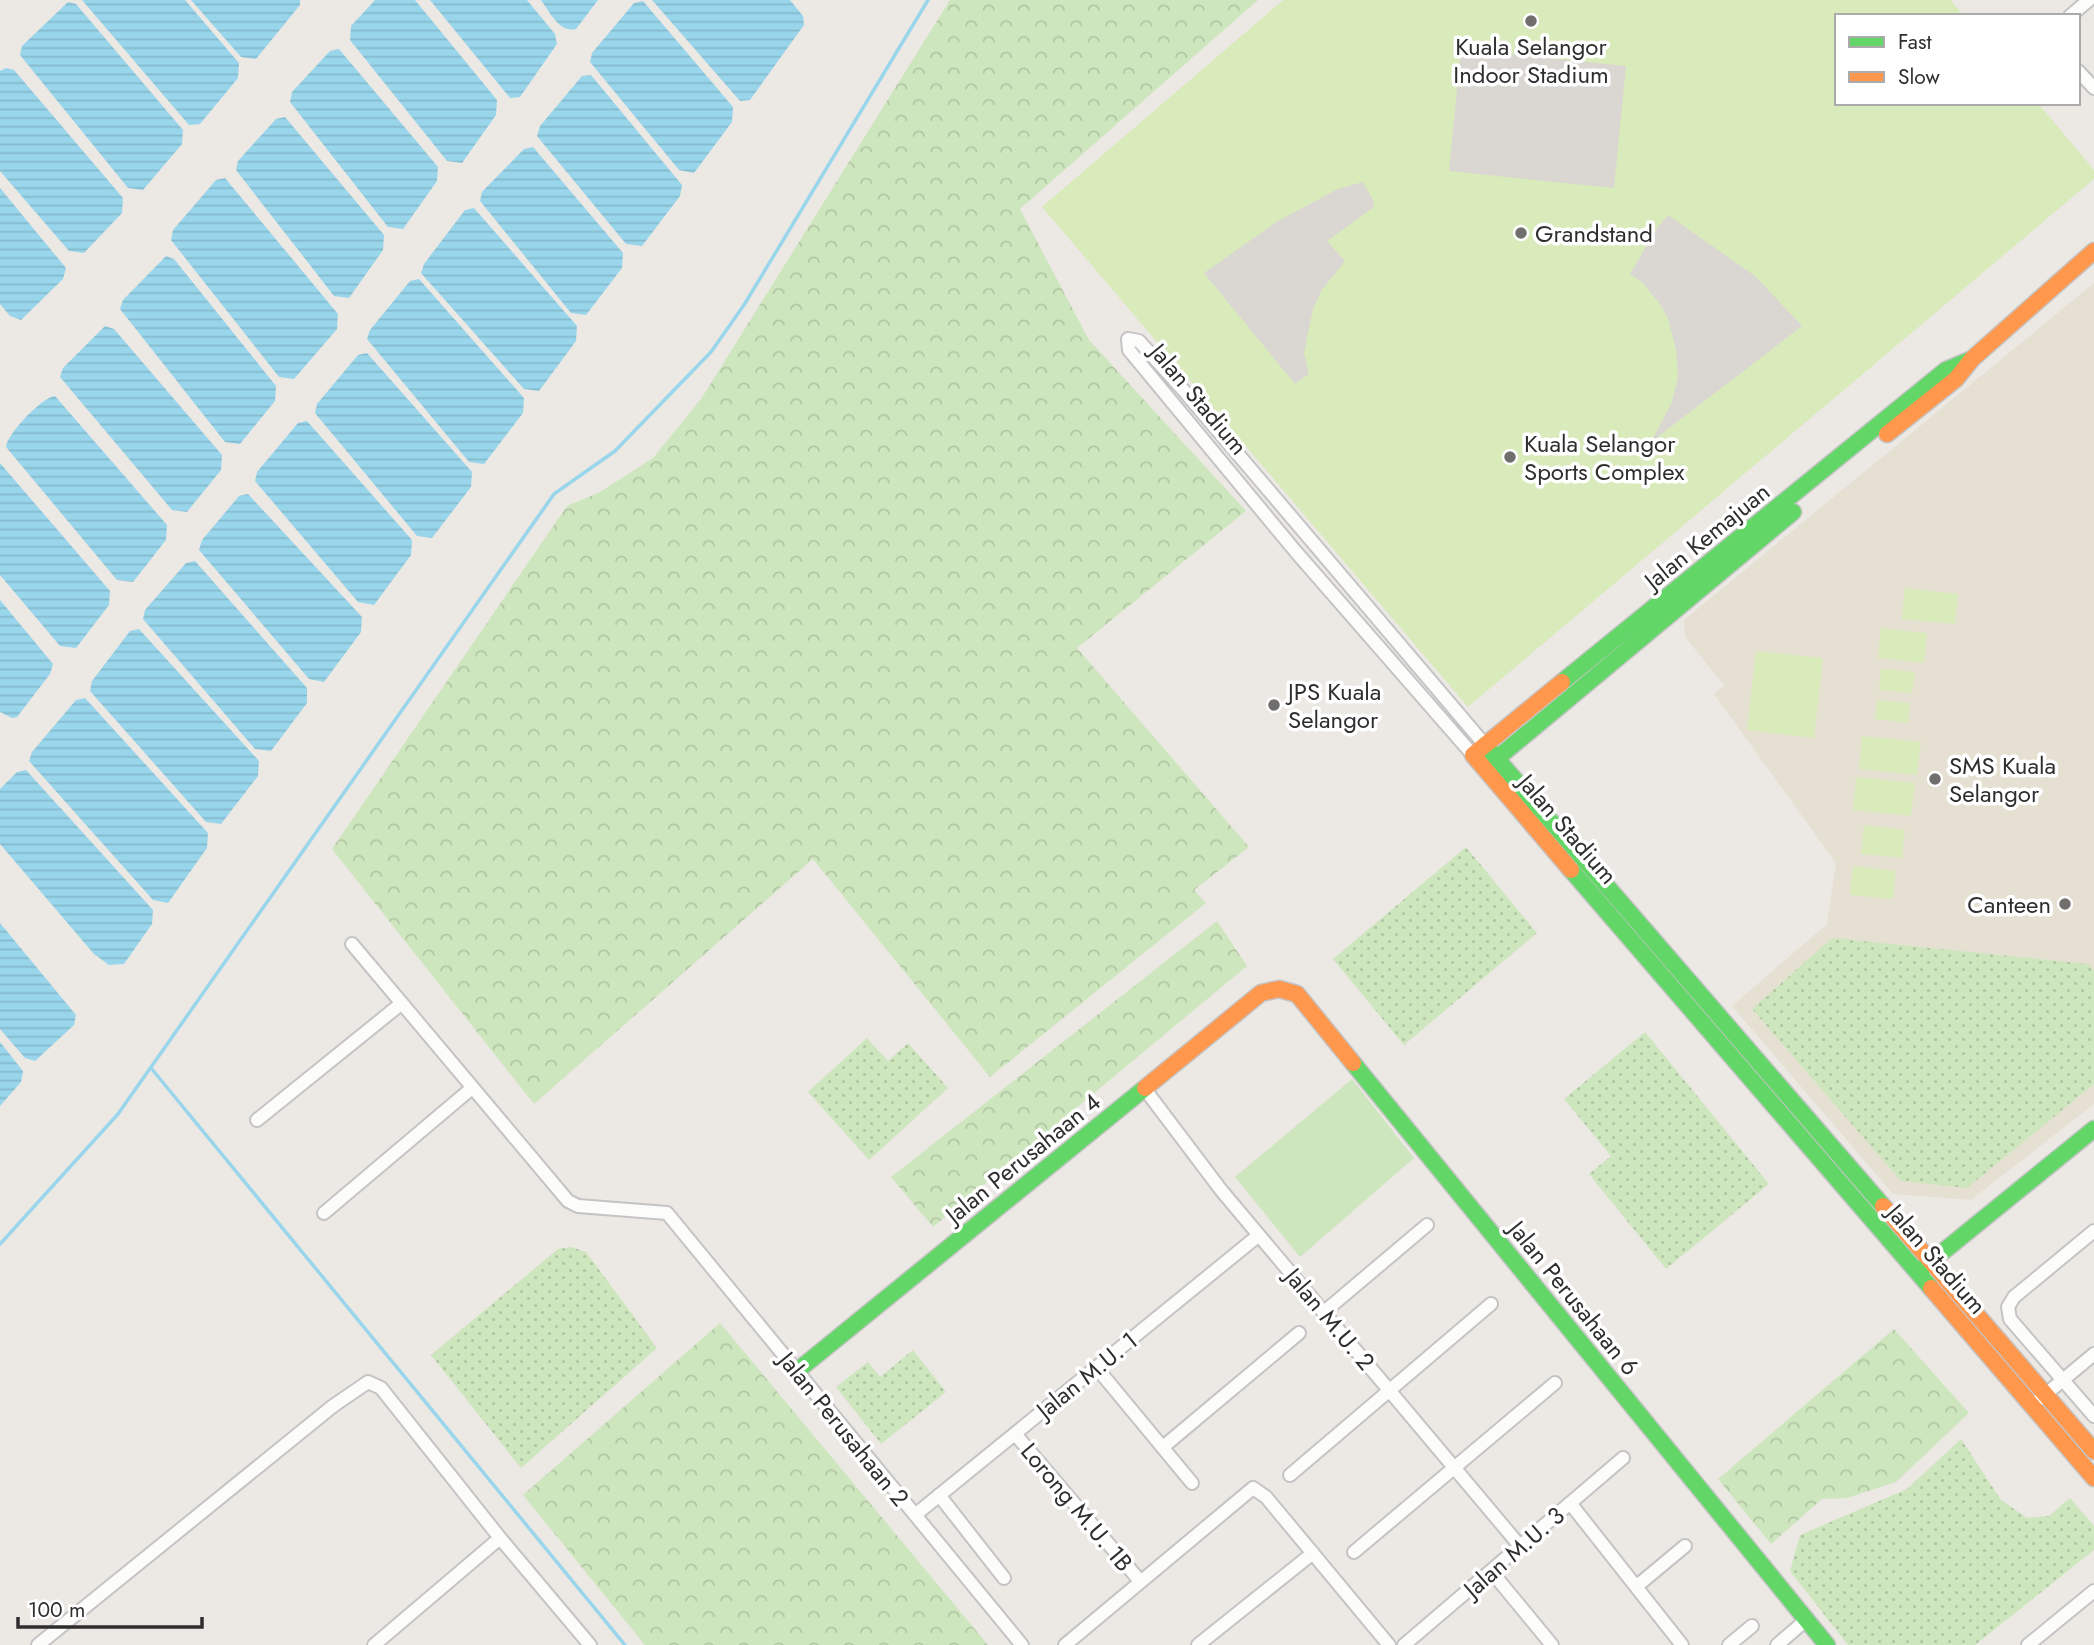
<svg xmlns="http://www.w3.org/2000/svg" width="2094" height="1645" font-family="Jost,sans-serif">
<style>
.education{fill:#e6e0d3}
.grass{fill:url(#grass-dots)}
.forest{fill:url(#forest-crowns)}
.park{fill:#cee6be}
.pitch{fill:#d9eabb}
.plaza{fill:#dad6d2}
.water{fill:url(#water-rules)}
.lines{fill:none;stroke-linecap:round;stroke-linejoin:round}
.stream{stroke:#99d6ec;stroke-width:3.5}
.street-casing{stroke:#c5c4c5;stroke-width:16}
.fast-casing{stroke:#c5c4c5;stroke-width:19}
.slow-casing{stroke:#c5c4c5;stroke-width:19}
.street{stroke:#fcfcfb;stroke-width:12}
.fast{stroke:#63d668;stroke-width:16}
.slow{stroke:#ff974d;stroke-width:16}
.poi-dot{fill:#706f6e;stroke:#fff;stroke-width:2.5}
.labels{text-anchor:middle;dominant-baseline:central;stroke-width:7;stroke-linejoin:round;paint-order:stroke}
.poi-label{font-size:24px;fill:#2e2e2e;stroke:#fff;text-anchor:start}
.street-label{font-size:24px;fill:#2e2e2e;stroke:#fff}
</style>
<defs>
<pattern id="grass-dots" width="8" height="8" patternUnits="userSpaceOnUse" patternTransform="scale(1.75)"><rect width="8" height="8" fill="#cee6be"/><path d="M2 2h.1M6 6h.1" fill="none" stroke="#b1c6a4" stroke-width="1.8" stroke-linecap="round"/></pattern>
<pattern id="forest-crowns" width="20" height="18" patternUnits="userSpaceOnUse" patternTransform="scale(1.75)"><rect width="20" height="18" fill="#cee6be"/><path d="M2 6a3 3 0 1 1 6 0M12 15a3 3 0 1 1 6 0" fill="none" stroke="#b1c6a4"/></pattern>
<pattern id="water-rules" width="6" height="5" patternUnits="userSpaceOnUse" patternTransform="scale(1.75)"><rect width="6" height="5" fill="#99d6ec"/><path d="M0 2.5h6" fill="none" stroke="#84b8cb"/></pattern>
</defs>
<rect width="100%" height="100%" fill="#ece8e4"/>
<path class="education" d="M 2094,283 L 2094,1104 L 1971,1200 L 1893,1194 L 1732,1006 L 1827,924 L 1836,863 L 1714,694 L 1724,685 L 1685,637 L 1684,620 Z"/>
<path class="grass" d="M 1466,847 L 1537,933 L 1404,1045 L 1333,959 Z
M 1832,938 L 2088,964 L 2094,970 L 2094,1084 L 1967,1188 L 1901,1181 L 1752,1009 Z
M 1645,1032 L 1769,1184 L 1666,1269 L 1589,1174 L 1611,1156 L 1564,1099 Z
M 867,1038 L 888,1061 L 908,1043 L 948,1088 L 869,1160 L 808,1092 Z
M 571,1247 L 586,1252 L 657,1348 L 521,1468 L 431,1355 L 558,1249 Z
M 913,1350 L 946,1392 L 881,1444 L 836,1387 L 868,1362 L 880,1377 Z
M 1961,1439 L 2001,1500 L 2027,1518 L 2049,1516 L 2070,1498 L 2094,1526 L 2094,1550 L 1975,1645 L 1848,1645 L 1790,1571 L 1800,1535 L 1907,1489 Z"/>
<path class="forest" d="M 950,0 L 1258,0 L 1020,209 L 1089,340 L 1246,511 L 1077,648 L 1249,847 L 1194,890 L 1206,903 L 990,1077 L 813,859 L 534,1104 L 332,849 L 567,506 L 600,492 L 653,458 L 701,399 Z
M 1217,921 L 1247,966 L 933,1227 L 891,1177 Z
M 720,1323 L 988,1645 L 645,1645 L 523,1495 Z
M 1894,1329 L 1969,1413 L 1896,1482 L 1847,1498 L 1822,1499 L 1771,1544 L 1718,1479 Z"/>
<path class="park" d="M 1352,1079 L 1414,1158 L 1300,1257 L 1235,1177 Z"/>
<path class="pitch" d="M 1283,0 L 1951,0 L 1964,16 L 1837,16 L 1837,103 L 2038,103 L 2094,170 L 2094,179 L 1468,707 L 1042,207 Z
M 1905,588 L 1958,594 L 1955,624 L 1902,619 Z
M 1881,628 L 1927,633 L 1924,663 L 1878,658 Z
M 1756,651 L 1823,658 L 1814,738 L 1747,730 Z
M 1881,669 L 1915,672 L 1912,693 L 1879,690 Z
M 1877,700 L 1910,703 L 1908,723 L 1875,719 Z
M 1862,736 L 1921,742 L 1917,775 L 1859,769 Z
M 1856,777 L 1915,783 L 1911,816 L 1853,810 Z
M 1864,825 L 1905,830 L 1902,858 L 1861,854 Z
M 1853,866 L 1896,871 L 1893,899 L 1850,895 Z"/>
<path class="plaza" d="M 1461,49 L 1626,66 L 1614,188 L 1449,171 Z
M 1363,182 L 1373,200 L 1374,207 L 1327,241 L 1345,261 L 1321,291 L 1313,309 L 1304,353 L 1309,374 L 1295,384 L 1204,273 L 1278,221 L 1338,189 Z
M 1668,215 L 1755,276 L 1802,326 L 1651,442 L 1672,402 L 1678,376 L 1676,349 L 1668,319 L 1660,304 L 1642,282 L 1630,274 L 1657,228 Z"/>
<path class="water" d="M 82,0 L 185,0 L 239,63 L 238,78 L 200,124 L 189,125 Z
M 191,0 L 300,0 L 300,5 L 256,59 L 241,57 Z
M 375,0 L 415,0 L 497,100 L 496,115 L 462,163 L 447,161 L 350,40 L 351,26 Z
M 430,0 L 527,0 L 555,34 L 557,44 L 520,97 L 510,98 Z
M 541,0 L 598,0 L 576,29 C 559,33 550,12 541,0 Z
M 652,0 L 790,0 L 803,16 L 804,25 L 750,100 L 740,101 Z
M 643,1 L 733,107 L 732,122 L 694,173 L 679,170 L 590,62 L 592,53 L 634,3 Z
M 68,2 L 76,4 L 183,130 L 182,144 L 143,190 L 128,188 L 20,55 L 22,46 Z
M 339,49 L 438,167 L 437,181 L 403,229 L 388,227 L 290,102 L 292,92 L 330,51 Z
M 6,68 L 14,70 L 123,198 L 122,213 L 84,253 L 69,251 L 0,171 L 0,71 Z
M 591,75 L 682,185 L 680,196 L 642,246 L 626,244 L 537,136 L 540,126 L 582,76 Z
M 285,117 L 384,235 L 383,250 L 349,298 L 334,296 L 236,170 L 238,161 L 276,119 Z
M 533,147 L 623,253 L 622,268 L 586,315 L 571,313 L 480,201 L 482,192 L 524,149 Z
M 225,178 L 338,314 L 337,329 L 294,379 L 279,377 L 171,240 L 173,230 L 216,180 Z
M 0,188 L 66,268 L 63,279 L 21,320 L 10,316 L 0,304 Z
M 474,208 L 577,326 L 576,341 L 539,391 L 524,389 L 421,273 L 424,264 L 465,210 Z
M 166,256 L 174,259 L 276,386 L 275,401 L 240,444 L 225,442 L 120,309 L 123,300 Z
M 419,279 L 524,398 L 523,413 L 484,464 L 469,462 L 367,339 L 370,330 L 410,281 Z
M 105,326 L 114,329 L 222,455 L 221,470 L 187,512 L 172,510 L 60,377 L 63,368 Z
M 367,353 L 472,472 L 471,487 L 432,538 L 417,536 L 315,413 L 317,404 L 358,355 Z
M 55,396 L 167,525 L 166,540 L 133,582 L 117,580 L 6,447 C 7,434 42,397 55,396 Z
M 307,421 L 412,540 L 411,555 L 374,605 L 358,602 L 255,481 L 257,472 L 298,423 Z
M 0,463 L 110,591 L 109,605 L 76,648 L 60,646 L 0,575 Z
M 248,494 L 362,617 L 361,632 L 324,682 L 309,679 L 199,550 L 202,540 L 239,496 Z
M 195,561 L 307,688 L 307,703 L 271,751 L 255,749 L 143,619 L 145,610 L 186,563 Z
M 0,600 L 53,664 L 50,674 L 17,717 L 12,718 L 0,712 Z
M 139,629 L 259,761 L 258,776 L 221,824 L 206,822 L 90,691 L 92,681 L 130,631 Z
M 85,698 L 208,833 L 207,848 L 168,903 L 153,900 L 29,761 L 32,752 L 76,700 Z
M 26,770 L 153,910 L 152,924 L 124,964 L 109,965 L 94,954 L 0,844 L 0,789 L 17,772 Z
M 0,923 L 76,1015 L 74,1025 L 35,1061 L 25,1058 L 0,1029 Z
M 0,1042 L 23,1071 L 21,1082 L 0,1106 Z"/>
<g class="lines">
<path class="stream" d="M 151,1068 L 625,1645
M 0,1244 L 118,1114 L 554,494 L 615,451 L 711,352 L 744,305 L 928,0"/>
<g class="street-casing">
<path id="street" d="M 2070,16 L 2089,0
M 2078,71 L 2094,88
M 1473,755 L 1296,552 L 1129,350 L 1128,339 L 1139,341 L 1186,393 L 1485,745
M 352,944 L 568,1201 L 578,1206 L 667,1213 L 1022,1645
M 1144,1088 L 1221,1190 L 1520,1546
M 257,1120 L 402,1003
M 324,1213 L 472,1088
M 2094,1231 L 2014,1297 L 2008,1307 L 2010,1319 L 2094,1416
M 1324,1312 L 1427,1225
M 1096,1367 L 1192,1483
M 2040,1399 L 2094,1354
M 1015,1434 L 1140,1581
M 1163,1447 L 1299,1333
M 1290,1475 L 1491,1304
M 939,1495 L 1004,1578
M 1570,1503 L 1682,1645
M 915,1515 L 1259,1235
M 1354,1552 L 1555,1383
M 1491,1571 L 1552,1645
M 1637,1586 L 1685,1546
M 38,1645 L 333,1406 L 368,1382 L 381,1388 L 500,1538 L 590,1645
M 374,1645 L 500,1538
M 1065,1645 L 1253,1488 L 1266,1497 L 1389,1645
M 1198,1645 L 1313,1553
M 1404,1645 L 1623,1458
M 1729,1645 L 1752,1626
M 1777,1645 L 1806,1620
M 2028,1645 L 2094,1591"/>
</g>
<g class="fast-casing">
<path id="fast" d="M 1562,682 L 1946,370 L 1972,359
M 1485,745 L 1883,1206
M 1489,765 L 1793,512
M 1571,870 L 1931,1288
M 1353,1063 L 1827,1645
M 1923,1268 L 2094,1129
M 797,1371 L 1145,1088"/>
</g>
<g class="slow-casing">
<path id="slow" d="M 1887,434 L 1956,379 L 1972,359 L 2094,251
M 1562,682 L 1473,755 L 1571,870
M 1145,1088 L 1261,993 L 1279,989 L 1297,994 L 1353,1063
M 1883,1206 L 2094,1451
M 1931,1288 L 2094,1478"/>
</g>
<use href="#street" class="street"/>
<use href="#fast" class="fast"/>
<use href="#slow" class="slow"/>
</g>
<g class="poi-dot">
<circle cx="1531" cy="21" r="7"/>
<circle cx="1521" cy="233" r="7"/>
<circle cx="1510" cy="457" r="7"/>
<circle cx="1274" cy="705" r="7"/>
<circle cx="1935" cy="779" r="7"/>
<circle cx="2065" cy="904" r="7"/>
</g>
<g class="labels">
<g class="poi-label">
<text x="1531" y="46" text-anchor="middle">Kuala Selangor<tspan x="1531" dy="28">Indoor Stadium</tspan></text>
<text x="1535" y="233">Grandstand</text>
<text x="1524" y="443">Kuala Selangor<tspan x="1524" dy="28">Sports Complex</tspan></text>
<text x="1288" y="691">JPS Kuala<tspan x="1288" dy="28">Selangor</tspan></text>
<text x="1949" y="765">SMS Kuala<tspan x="1949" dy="28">Selangor</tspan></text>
<text x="2051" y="904" text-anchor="end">Canteen</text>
</g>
<g class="street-label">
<text transform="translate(1199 399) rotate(50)">Jalan Stadium</text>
<text transform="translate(1707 536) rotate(-39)">Jalan Kemajuan</text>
<text transform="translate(1568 829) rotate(49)">Jalan Stadium</text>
<text transform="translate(1023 1158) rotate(-39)">Jalan Perusahaan 4</text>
<text transform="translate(1937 1259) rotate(49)">Jalan Stadium</text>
<text transform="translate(1574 1298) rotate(51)">Jalan Perusahaan 6</text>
<text transform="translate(1330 1319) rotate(50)">Jalan M.U. 2</text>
<text transform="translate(1087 1375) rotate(-39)">Jalan M.U. 1</text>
<text transform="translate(844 1429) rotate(51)">Jalan Perusahaan 2</text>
<text transform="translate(1077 1507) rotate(50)">Lorong M.U. 1B</text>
<text transform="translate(1514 1552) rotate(-41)">Jalan M.U. 3</text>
</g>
</g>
<rect x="1835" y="14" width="245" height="91" fill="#ffffff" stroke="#ababab" stroke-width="2"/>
<rect x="1849" y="37" width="35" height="10" fill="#63d668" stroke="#ababab" stroke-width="2"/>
<text x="1898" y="49" font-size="21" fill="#2e2e2e">Fast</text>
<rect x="1849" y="72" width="35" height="10" fill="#ff974d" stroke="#ababab" stroke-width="2"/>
<text x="1898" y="84" font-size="21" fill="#2e2e2e">Slow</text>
<path d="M18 1617v10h184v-10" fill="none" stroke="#2e2e2e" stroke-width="3.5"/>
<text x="28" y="1617" font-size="21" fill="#2e2e2e" stroke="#ffffff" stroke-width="5" paint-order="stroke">100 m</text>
</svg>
